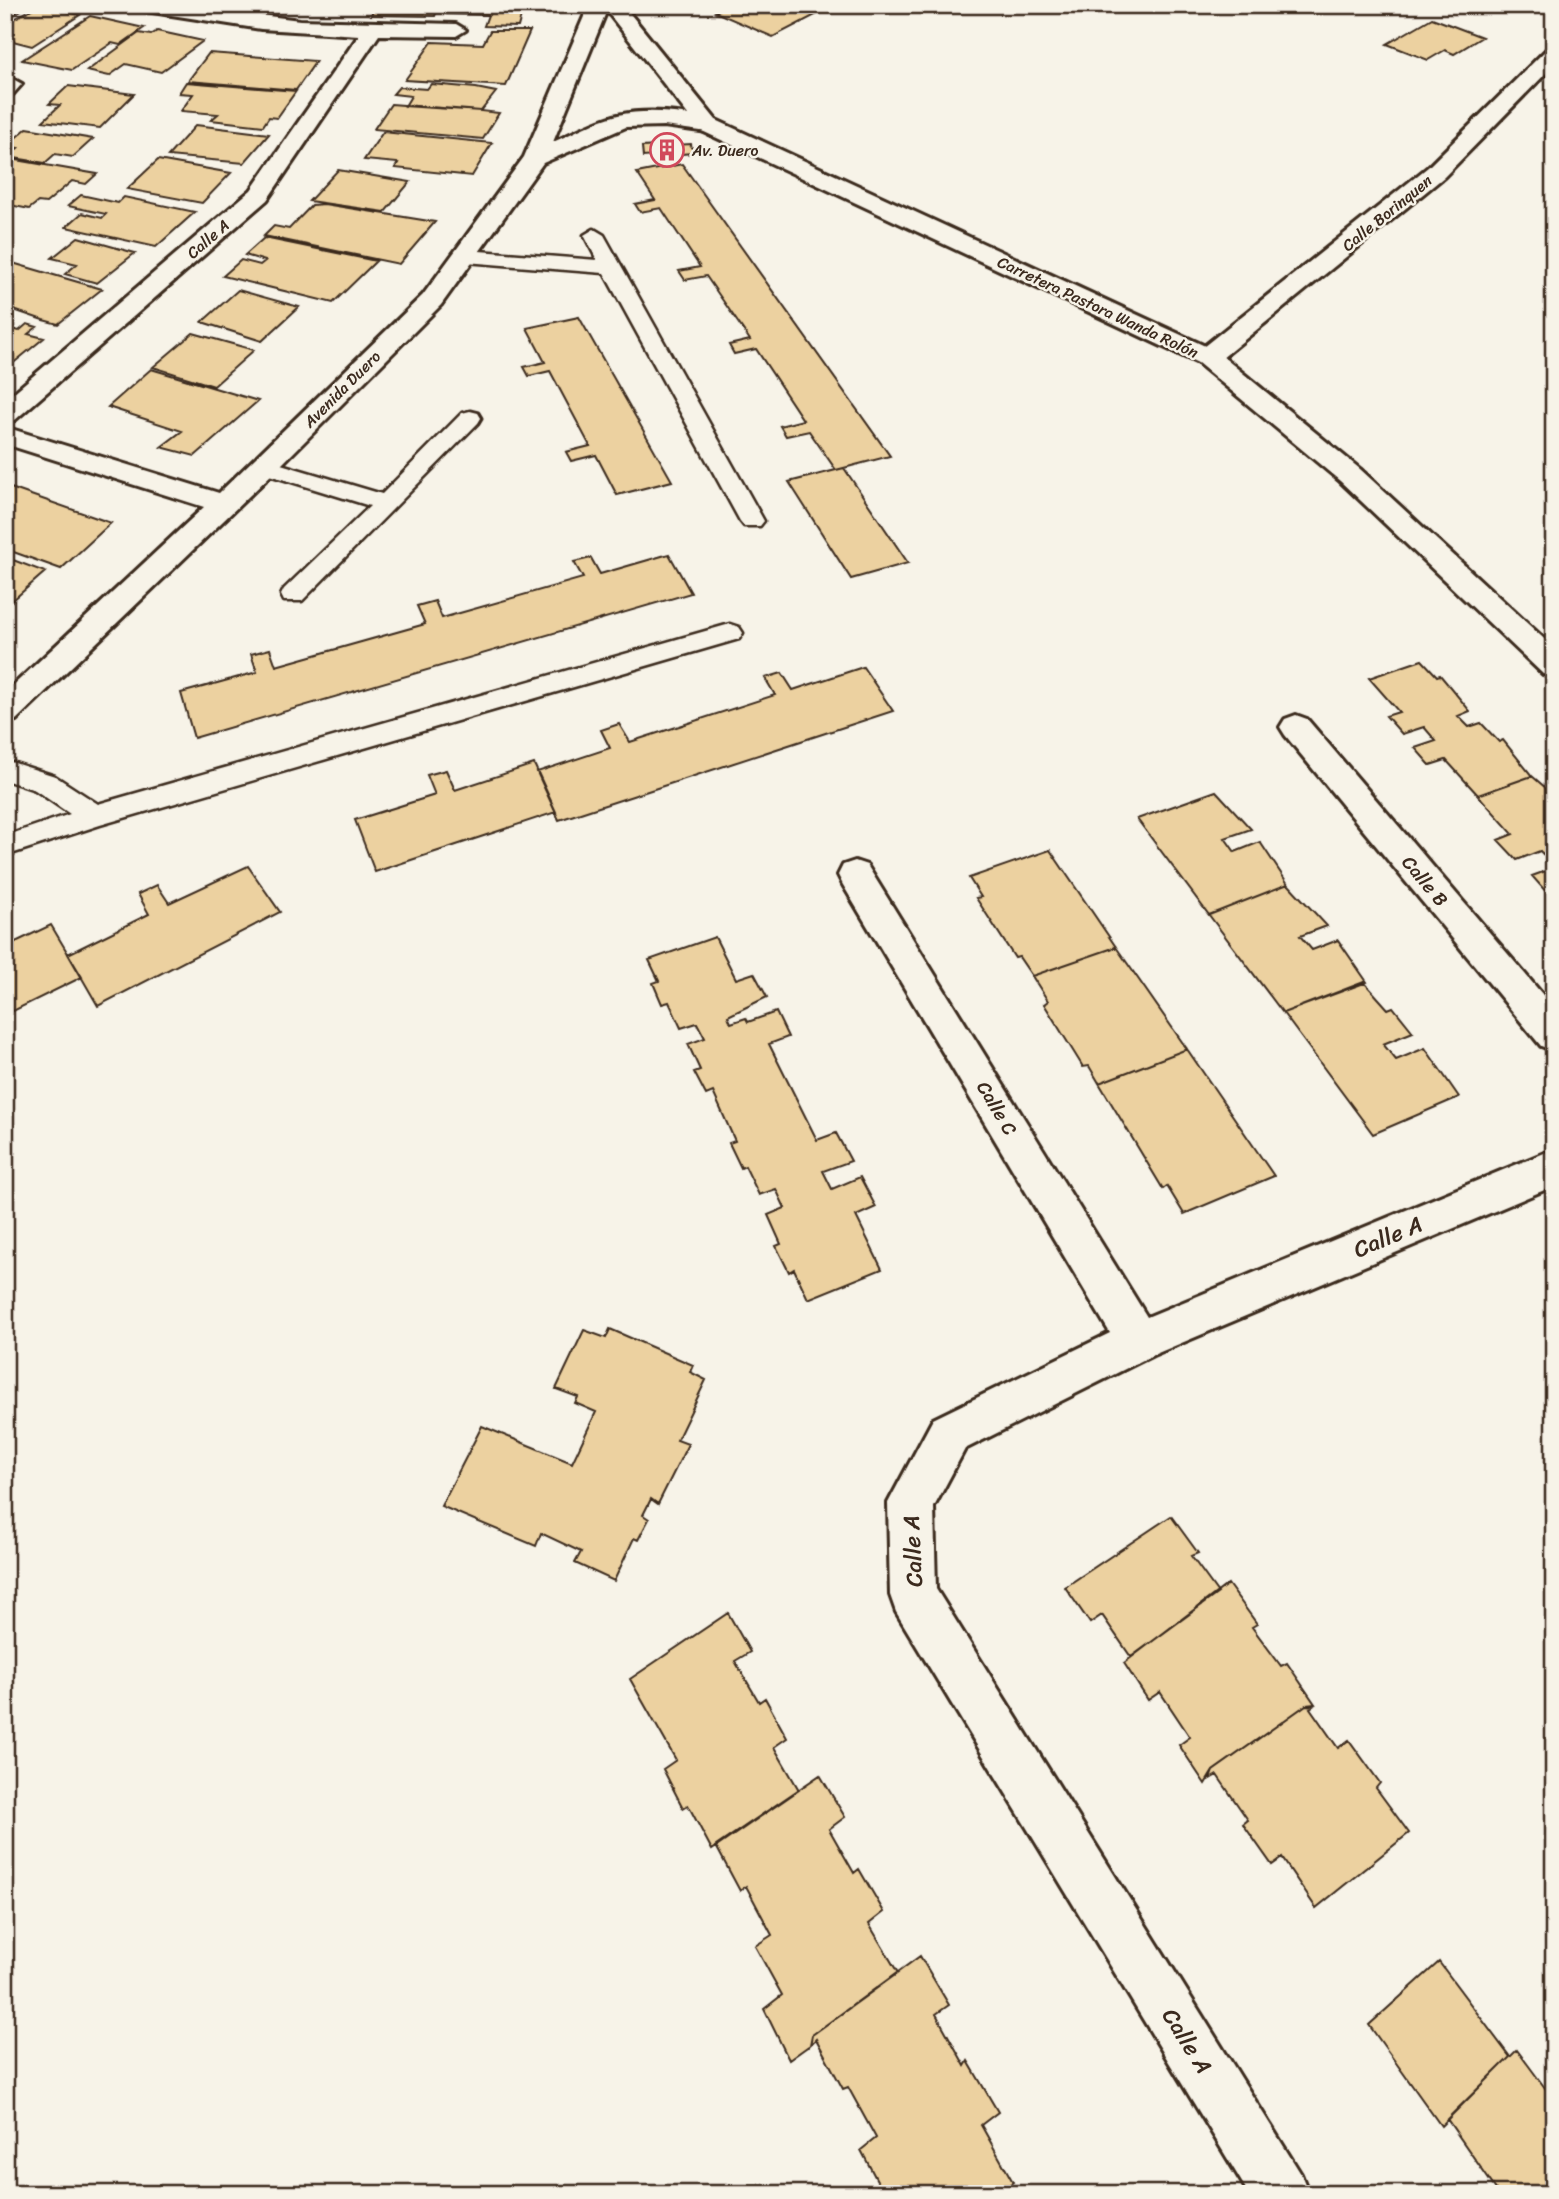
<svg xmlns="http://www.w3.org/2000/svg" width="1559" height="2199" font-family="Sriracha,sans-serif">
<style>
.building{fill:#ecd1a0;stroke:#3b2a1e;stroke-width:2}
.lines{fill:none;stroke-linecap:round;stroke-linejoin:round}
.service-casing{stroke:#3b2a1e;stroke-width:5}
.minor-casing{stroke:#3b2a1e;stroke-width:6}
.tertiary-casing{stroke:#3b2a1e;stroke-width:6}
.service{fill:#f7f3e8;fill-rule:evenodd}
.minor{fill:#f7f3e8;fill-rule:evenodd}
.tertiary{fill:#f7f3e8;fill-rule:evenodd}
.labels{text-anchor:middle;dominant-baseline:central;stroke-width:5;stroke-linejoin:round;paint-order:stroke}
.far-poi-label{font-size:16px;fill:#3b2a1e;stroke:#f7f3e8;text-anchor:start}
.far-street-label{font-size:16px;fill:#3b2a1e;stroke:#f7f3e8}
.street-label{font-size:19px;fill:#3b2a1e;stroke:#f7f3e8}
.near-street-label{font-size:23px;fill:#3b2a1e;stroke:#f7f3e8}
</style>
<rect width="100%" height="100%" fill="#f7f3e8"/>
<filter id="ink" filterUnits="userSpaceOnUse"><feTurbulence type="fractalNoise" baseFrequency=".0143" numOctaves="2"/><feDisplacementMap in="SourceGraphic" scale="14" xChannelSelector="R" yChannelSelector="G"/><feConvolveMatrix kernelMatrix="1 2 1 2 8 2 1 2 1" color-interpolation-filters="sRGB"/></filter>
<g filter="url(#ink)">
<path class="building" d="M 5,5 L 30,5 L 5,19 Z
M 39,5 L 80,15 L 32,46 L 5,39 L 5,24 Z
M 308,5 L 360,5 L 358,9 Z
M 375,5 L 439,5 L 435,16 L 371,15 Z
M 450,5 L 524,5 L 518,27 L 484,26 L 488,15 L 447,14 Z
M 728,5 L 830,5 L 833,6 L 773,37 L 715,12 Z
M 90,16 L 144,28 L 120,45 L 112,43 L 72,70 L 22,60 Z
M 1432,18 L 1482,37 L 1454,54 L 1445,50 L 1428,60 L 1387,44 Z
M 157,31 L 203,41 L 161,72 L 126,64 L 109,76 L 87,71 L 139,33 L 151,35 Z
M 490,31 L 530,31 L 506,86 L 405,80 L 432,42 L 483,44 Z
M 209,53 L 316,61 L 296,90 L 188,81 Z
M 186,82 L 296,91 L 277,118 L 269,117 L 263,126 L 211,120 L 218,114 L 181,111 L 193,94 L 179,93 Z
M 431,84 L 476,88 L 496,92 L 481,111 L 405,106 L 411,96 L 393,94 L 399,87 L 427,89 Z
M 68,86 L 134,94 L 100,128 L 43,121 L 60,105 L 49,104 Z
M 391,104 L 481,111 L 499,113 L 483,139 L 374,129 Z
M 196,125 L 269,134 L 244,163 L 168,156 Z
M 27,128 L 93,139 L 73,157 L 55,154 L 45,163 L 8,157 L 18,148 L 6,146 Z
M 383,132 L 492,143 L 472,176 L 395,168 L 398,163 L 364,160 Z
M 691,144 L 693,153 L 643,157 L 642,147 Z
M 5,158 L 97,174 L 86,184 L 72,181 L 46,203 L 38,202 L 29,209 L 5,204 Z
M 158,160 L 231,173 L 202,203 L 127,189 Z
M 682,164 L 890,456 L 836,470 L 809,431 L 786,436 L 780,426 L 803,420 L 756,349 L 734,354 L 729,345 L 750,340 L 706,276 L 685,280 L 679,271 L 700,267 L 661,208 L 640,212 L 635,204 L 655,200 L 637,173 Z
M 338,170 L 410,182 L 385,212 L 309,201 Z
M 81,195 L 118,203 L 124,197 L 195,212 L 156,247 L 66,227 L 82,213 L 102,218 L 106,214 L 68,206 Z
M 324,204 L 435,222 L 399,264 L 264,236 L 274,226 L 289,229 L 312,205 Z
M 78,237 L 135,253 L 97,283 L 65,274 L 77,264 L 52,258 Z
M 264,238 L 376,261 L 333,303 L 223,276 L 241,260 L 260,265 L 265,261 L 245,255 Z
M 9,262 L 102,289 L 58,324 L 43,320 L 5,307 L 5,265 Z
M 238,290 L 299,307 L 262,341 L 202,322 Z
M 579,317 L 672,481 L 617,495 L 596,455 L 571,461 L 566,452 L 590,446 L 550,371 L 529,376 L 524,367 L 545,362 L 527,328 Z
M 27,324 L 37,327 L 28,334 L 44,338 L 5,370 L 5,327 L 19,331 Z
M 193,333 L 254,350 L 214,386 L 153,367 Z
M 151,369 L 258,401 L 195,456 L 161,447 L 182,431 L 108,407 Z
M 844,468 L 908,563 L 851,579 L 789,482 Z
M 5,486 L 111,523 L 61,569 L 5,549 Z
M 669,554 L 691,593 L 194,738 L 181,693 L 257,672 L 251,654 L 270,649 L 276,666 L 425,624 L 417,606 L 435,601 L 442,618 L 583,578 L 574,562 L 591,558 L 600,574 Z
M 5,557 L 45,572 L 5,607 Z
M 1422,660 L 1437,676 L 1440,675 L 1470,711 L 1458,716 L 1469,727 L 1481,723 L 1499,742 L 1503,740 L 1532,776 L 1478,795 L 1446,760 L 1430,765 L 1415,748 L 1436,741 L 1424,727 L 1402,734 L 1386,716 L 1399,712 L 1369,678 Z
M 863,667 L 893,711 L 559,820 L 537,772 L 610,748 L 601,730 L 619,724 L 630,742 L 775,695 L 765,678 L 782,673 L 793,690 Z
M 534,764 L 556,812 L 375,872 L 355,820 L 435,795 L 427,775 L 446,770 L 455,790 Z
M 1532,776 L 1554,795 L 1554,866 L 1540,851 L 1517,860 L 1498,840 L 1513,834 L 1478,795 Z
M 1216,791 L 1251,829 L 1225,838 L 1235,852 L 1260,842 L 1288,884 L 1209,915 L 1137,819 Z
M 1050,850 L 1116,947 L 1032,976 L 1019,957 L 1015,958 L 976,898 L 981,897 L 969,878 Z
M 248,866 L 280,912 L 98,1006 L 68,954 L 149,914 L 138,894 L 157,885 L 169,903 Z
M 1554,868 L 1554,892 L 1548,894 L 1532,876 Z
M 1288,884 L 1327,926 L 1300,936 L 1312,950 L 1338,940 L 1367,982 L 1283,1013 L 1209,915 Z
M 51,925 L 82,977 L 5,1015 L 5,947 Z
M 715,937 L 736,979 L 754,973 L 767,997 L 728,1016 L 731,1023 L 746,1018 L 748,1022 L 776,1012 L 788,1037 L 769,1044 L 817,1140 L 836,1133 L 851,1161 L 823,1171 L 832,1189 L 860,1177 L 876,1207 L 856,1216 L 882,1269 L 808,1299 L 794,1269 L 789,1272 L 776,1246 L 781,1244 L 768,1215 L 785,1208 L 776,1189 L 759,1195 L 745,1166 L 741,1168 L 729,1143 L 735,1141 L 713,1092 L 706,1095 L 694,1072 L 700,1070 L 688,1044 L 705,1038 L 697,1023 L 681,1028 L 669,1002 L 662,1004 L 653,983 L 659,981 L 649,960 Z
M 1116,947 L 1187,1049 L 1099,1083 L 1089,1066 L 1083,1067 L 1044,1004 L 1048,1001 L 1032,976 Z
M 1364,982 L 1388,1009 L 1393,1007 L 1413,1032 L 1383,1044 L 1396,1060 L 1425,1048 L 1459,1097 L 1373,1134 L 1283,1013 Z
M 1187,1049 L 1274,1176 L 1184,1214 L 1167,1186 L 1163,1189 L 1099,1083 Z
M 610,1329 L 693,1365 L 690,1372 L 706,1380 L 677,1440 L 688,1444 L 658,1504 L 651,1499 L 643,1515 L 649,1519 L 638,1540 L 634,1538 L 614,1581 L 575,1563 L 581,1552 L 541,1533 L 536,1546 L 441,1506 L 482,1426 L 572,1463 L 596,1412 L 575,1403 L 578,1397 L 556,1389 L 584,1330 L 606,1338 Z
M 1171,1516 L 1198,1553 L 1191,1556 L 1218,1593 L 1131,1657 L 1102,1615 L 1090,1623 L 1065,1587 Z
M 1228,1584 L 1257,1624 L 1252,1627 L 1281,1666 L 1287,1663 L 1315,1704 L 1306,1705 L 1213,1771 L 1205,1784 L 1179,1745 L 1190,1737 L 1160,1692 L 1148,1700 L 1124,1663 Z
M 728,1613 L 750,1652 L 735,1661 L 759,1702 L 765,1698 L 787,1738 L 774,1747 L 799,1790 L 712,1850 L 688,1805 L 683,1808 L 663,1769 L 676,1760 L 630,1679 Z
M 1306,1705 L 1313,1706 L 1310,1708 L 1338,1748 L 1349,1740 L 1380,1783 L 1376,1788 L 1409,1833 L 1316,1908 L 1282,1858 L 1272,1865 L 1243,1824 L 1248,1820 L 1217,1775 L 1210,1779 L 1213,1771 Z
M 820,1775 L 845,1817 L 829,1829 L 854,1873 L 859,1869 L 884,1912 L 869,1924 L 898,1973 L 812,2035 L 810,2045 L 789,2060 L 764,2009 L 782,1995 L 755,1946 L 772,1935 L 746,1886 L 740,1891 L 716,1846 Z
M 920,1956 L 949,2005 L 936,2014 L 965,2066 L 968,2061 L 998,2112 L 981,2125 L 1013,2182 L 998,2194 L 884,2194 L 861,2150 L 876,2138 L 848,2087 L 843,2089 L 816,2039 L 810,2045 L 812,2035 Z
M 1439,1962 L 1510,2057 L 1441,2126 L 1369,2025 Z
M 1517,2050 L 1554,2100 L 1554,2194 L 1499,2194 L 1447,2119 Z"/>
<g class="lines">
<g class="service-casing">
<path id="service" d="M 594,229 L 604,235 L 764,521 L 760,526 L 744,526 L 740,521 L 604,273 L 466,262 L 456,256 L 466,250 L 597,260 L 584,235 Z
M 470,411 L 478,413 L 481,418 L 478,423 L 302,601 L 284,601 L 281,595 L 284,589 L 370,506 L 256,471 L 253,466 L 256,461 L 264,459 L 382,494 L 462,413 Z
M 730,624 L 739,627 L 743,633 L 739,639 L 100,825 L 5,856 L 5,836 L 70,814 L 35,790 L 5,780 L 5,760 L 55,776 L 98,804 Z"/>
</g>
<g class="minor-casing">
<path id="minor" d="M 136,5 L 178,5 L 300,20 L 456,24 L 466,30 L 456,36 L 379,35 L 267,200 L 15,420 L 5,422 L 5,400 L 251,190 L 359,35 L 261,29 L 146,11 Z
M 589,5 L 609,5 L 553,142 C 574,133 596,120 618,115 C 649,108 686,113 716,120 L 719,125 L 716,130 L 708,132 L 664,126 L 626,127 L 543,163 L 441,305 L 274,472 L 16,720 L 5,723 L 5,693 L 204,507 L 5,444 L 5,427 L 219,493 L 423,295 L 524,157 Z
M 1554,47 L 1554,65 L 1444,177 L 1216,363 L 1198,363 L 1194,357 L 1198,351 L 1428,167 L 1547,49 Z
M 11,78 L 22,84 L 13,94 L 5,95 L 5,79 Z
M 1296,715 L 1307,719 L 1554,1008 L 1554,1051 L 1541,1046 L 1285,735 L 1280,727 L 1285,719 Z
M 855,861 L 867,865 L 1147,1317 L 1554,1149 L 1554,1186 L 1153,1355 L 965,1449 L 934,1507 L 936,1589 L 1301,2174 L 1309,2194 L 1249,2194 L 896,1612 L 890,1595 L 888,1503 L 933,1419 L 1110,1333 L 843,885 L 838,875 L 843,865 Z"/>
</g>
<g class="tertiary-casing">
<path id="tertiary" d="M 602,5 L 623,5 L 716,120 L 1216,351 L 1360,469 L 1554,648 L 1554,677 L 1543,674 L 1340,481 L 1198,363 L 700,130 Z"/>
</g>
<use href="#service" class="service"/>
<use href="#minor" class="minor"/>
<use href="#tertiary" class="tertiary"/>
</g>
</g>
<defs>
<g id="building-ring" transform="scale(1.75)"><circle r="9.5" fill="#f7f3e8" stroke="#d1495b" stroke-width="1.5"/><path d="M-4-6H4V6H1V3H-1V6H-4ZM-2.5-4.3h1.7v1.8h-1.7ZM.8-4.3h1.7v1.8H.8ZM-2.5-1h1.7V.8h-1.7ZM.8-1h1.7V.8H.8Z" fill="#d1495b"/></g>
</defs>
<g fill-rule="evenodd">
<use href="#building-ring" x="667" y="150"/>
</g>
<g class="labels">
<g class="far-poi-label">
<text x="692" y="150">Av. Duero</text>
</g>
<g class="far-street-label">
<text transform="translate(1387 213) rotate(-39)">Calle Borinquen</text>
<text transform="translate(208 239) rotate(-41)">Calle A</text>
<text transform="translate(1098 307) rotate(25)">Carretera Pastora Wanda Rolón</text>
<text transform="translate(342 389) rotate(-45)">Avenida Duero</text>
</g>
<g class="street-label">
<text transform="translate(1425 881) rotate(50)">Calle B</text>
<text transform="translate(997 1108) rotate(59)">Calle C</text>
</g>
<g class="near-street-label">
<text transform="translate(1388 1237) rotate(-23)">Calle A</text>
<text transform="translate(913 1551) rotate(-93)">Calle A</text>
<text transform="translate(1187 2041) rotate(58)">Calle A</text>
</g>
</g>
<rect width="1559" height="2199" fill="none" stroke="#f7f3e8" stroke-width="28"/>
<rect x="14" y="14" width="1531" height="2171" fill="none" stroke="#3b2a1e" stroke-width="2.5" filter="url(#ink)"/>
</svg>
